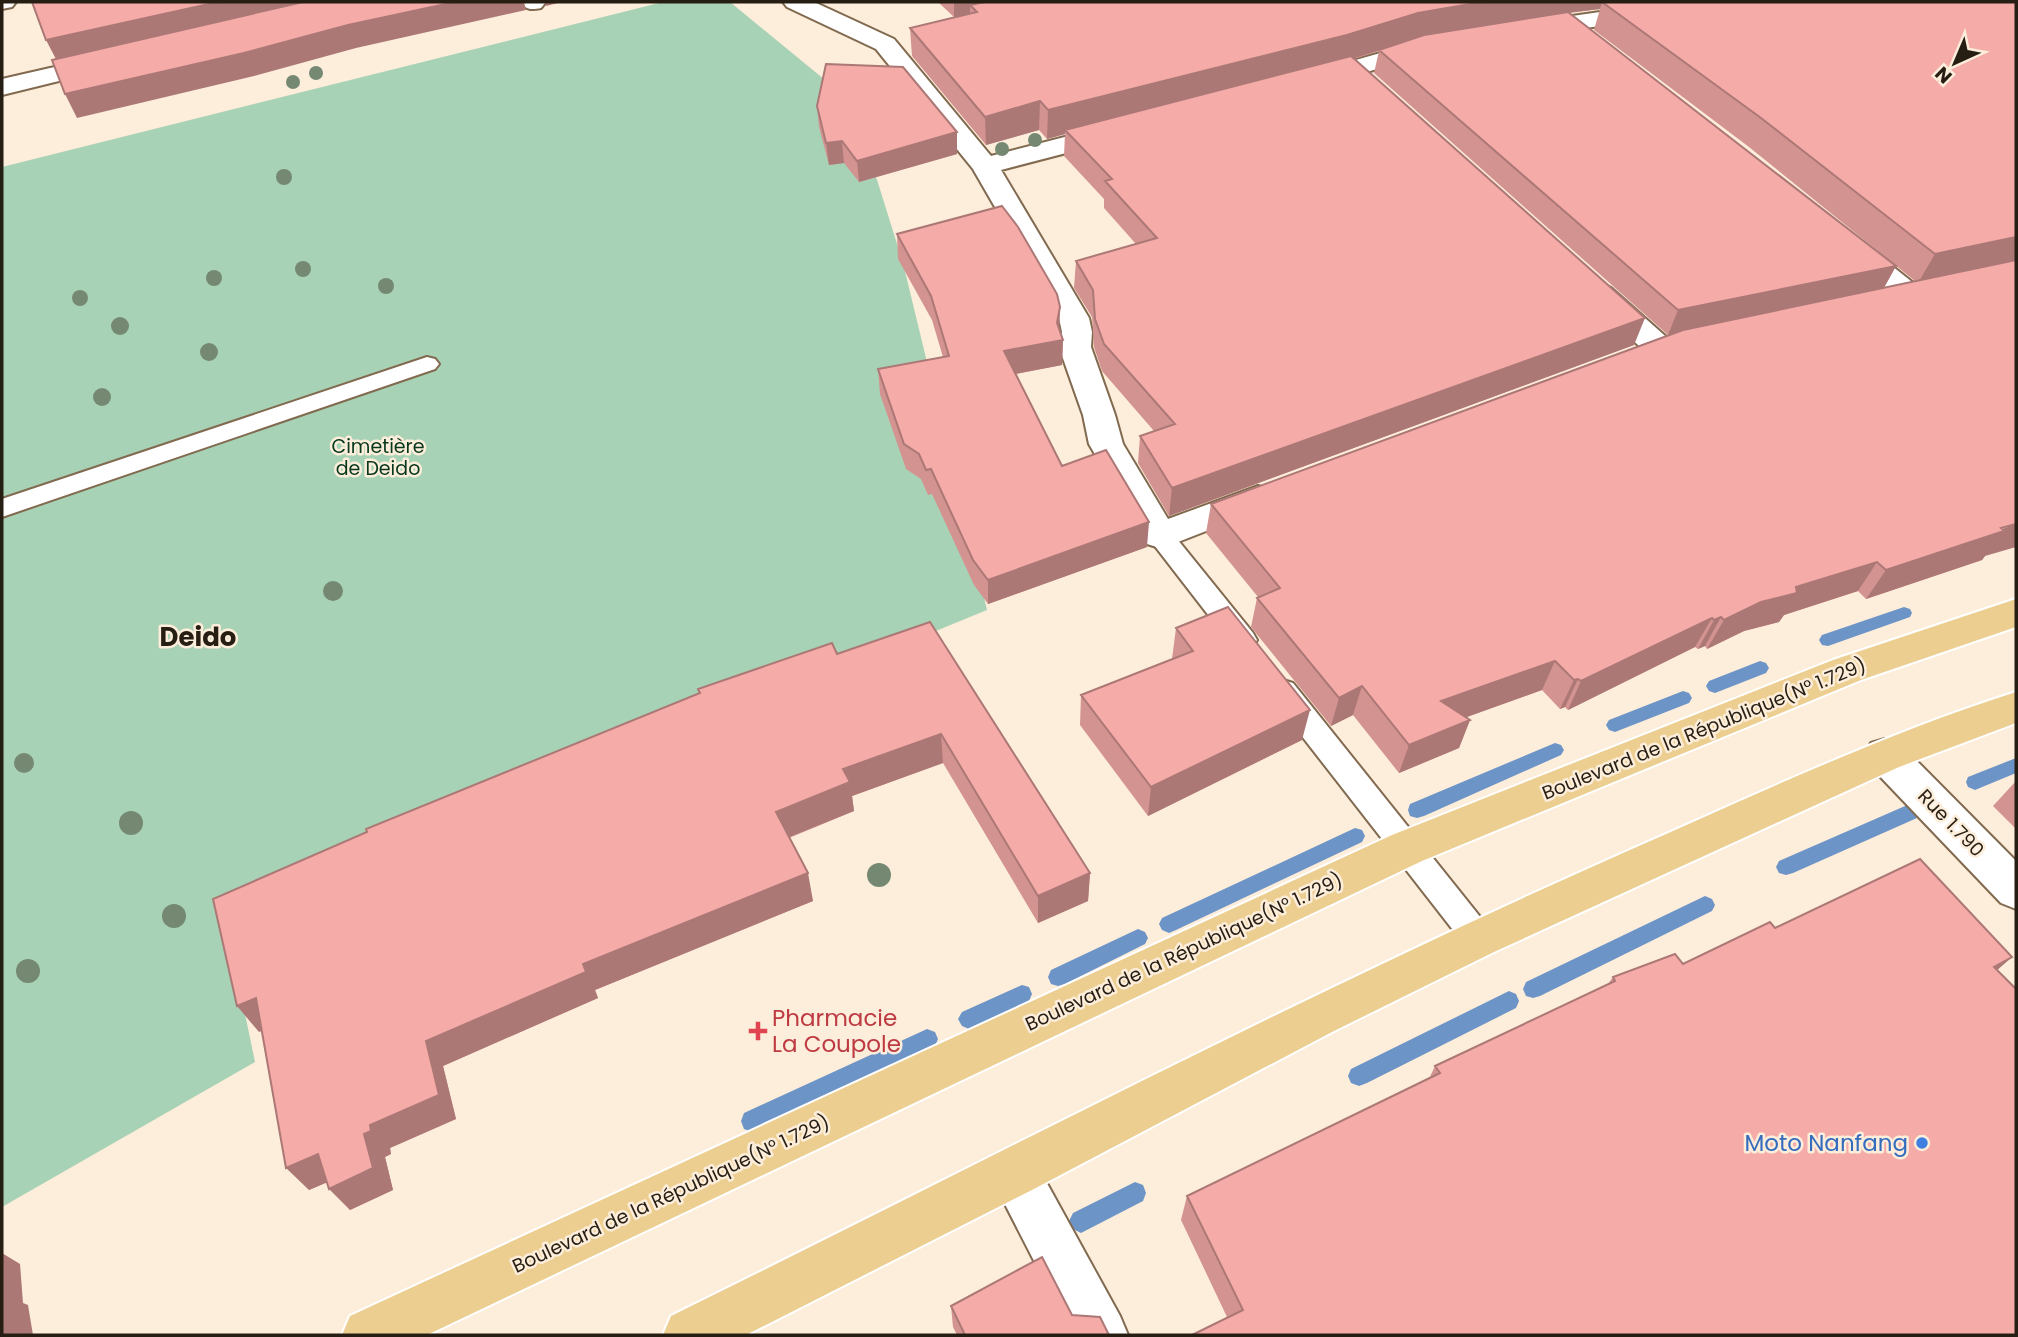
<svg xmlns="http://www.w3.org/2000/svg" width="2018" height="1337" font-family="Poppins,sans-serif">
<style>
.green{fill:#a8d2b5}
.lines{fill:none;stroke-linecap:round;stroke-linejoin:round}
.stream{fill:#6c94c6;fill-rule:evenodd}
.lane-casing{stroke:#816a4f;stroke-width:4}
.street-casing{stroke:#816a4f;stroke-width:4}
.primary-casing{stroke:#fff;stroke-width:4}
.lane{fill:#fff;fill-rule:evenodd}
.street{fill:#fff;fill-rule:evenodd}
.primary{fill:#ecce91;fill-rule:evenodd}
.tree{fill:#758972}
.wall{fill:#d39390;fill-rule:evenodd}
.shaded-wall{fill:#ac7876}
.building{fill:#f5aba8;stroke:#ac7876;stroke-width:2}
.health-dot{fill:#e0444e;stroke:#fdeddb;stroke-width:2.5}
.shop-dot{fill:#3f7fe0;stroke:#fdeddb;stroke-width:2.5}
.labels{text-anchor:middle;dominant-baseline:central;stroke-width:5;stroke-linejoin:round;paint-order:stroke}
.park-label{font-size:19px;fill:#06381d;stroke:#fdeddb}
.street-label{font-size:19px;fill:#271e13;stroke:#fdeddb}
.near-health-label{font-size:23px;fill:#be3a42;stroke:#fdeddb;text-anchor:start}
.near-shop-label{font-size:23px;fill:#366cbe;stroke:#fdeddb;text-anchor:end}
.district-label{font-size:26px;font-weight:bold;fill:#271e13;stroke:#fdeddb}
</style>
<rect width="100%" height="100%" fill="#fdeddb"/>
<path class="green" d="M 663,2 L 730,2 L 853,103 L 903,263 L 987,610 L 226,922 L 255,1062 L 2,1207 L 2,167 Z"/>
<g class="lines">
<path class="stream" d="M 1904,607 L 1910,609 L 1912,613 L 1910,617 L 1828,646 L 1822,645 L 1819,640 L 1822,635 Z
M 1760,661 L 1766,663 L 1769,668 L 1766,673 L 1715,693 L 1709,691 L 1706,686 L 1709,681 Z
M 1683,691 L 1689,693 L 1692,698 L 1689,703 L 1615,732 L 1609,730 L 1606,725 L 1609,720 Z
M 1555,743 L 1561,745 L 1564,750 L 1561,755 L 1424,816 L 1417,818 L 1410,816 L 1408,810 L 1410,804 Z
M 2016,758 L 2016,773 L 1975,790 L 1968,787 L 1966,782 L 1968,777 Z
M 1928,796 L 1935,798 L 1937,804 L 1935,810 L 1793,873 L 1786,875 L 1779,873 L 1776,867 L 1779,861 Z
M 1355,828 L 1362,830 L 1365,836 L 1362,842 L 1176,930 L 1169,933 L 1162,930 L 1159,924 L 1162,918 Z
M 1705,896 L 1712,899 L 1715,905 L 1712,911 L 1540,996 L 1533,998 L 1526,996 L 1523,989 L 1526,982 Z
M 1138,929 L 1145,932 L 1148,938 L 1145,944 L 1065,984 L 1058,986 L 1051,984 L 1048,977 L 1051,970 Z
M 1022,985 L 1029,987 L 1032,994 L 1029,1001 L 969,1029 L 962,1026 L 958,1019 L 962,1012 Z
M 1509,991 L 1516,994 L 1519,1001 L 1516,1008 L 1367,1083 L 1359,1086 L 1351,1083 L 1348,1076 L 1351,1069 Z
M 927,1029 L 935,1032 L 938,1039 L 935,1046 L 760,1129 L 752,1132 L 744,1129 L 741,1121 L 744,1113 Z
M 1135,1182 L 1143,1185 L 1146,1193 L 1143,1201 L 1081,1233 L 1073,1229 L 1069,1221 L 1073,1213 Z"/>
<g class="lane-casing">
<path id="lane" d="M 427,357 L 435,359 L 439,364 L 435,369 L 2,517 L 2,499 Z
M 1160,526 L 1169,529 L 1253,633 L 1257,640 L 1253,647 L 1243,650 L 1233,647 L 1151,541 L 1147,535 L 1151,529 Z
M 1283,680 L 1293,683 L 1489,928 L 1494,938 L 1489,948 L 1478,952 L 1467,948 L 1273,699 L 1269,691 L 1273,683 Z"/>
</g>
<g class="street-casing">
<path id="street" d="M 2,2 L 16,2 L 12,7 L 2,9 Z
M 520,2 L 544,2 L 545,3 L 541,8 C 532,10 526,10 520,2 Z
M 783,2 L 814,2 L 894,39 L 991,156 L 1115,124 L 1124,126 L 1128,132 L 1124,138 L 1001,170 L 1089,318 L 1092,332 L 1091,347 L 1115,415 L 1123,444 L 1168,519 L 1258,486 L 1270,490 L 1275,498 L 1270,506 L 1173,544 L 1160,548 L 1147,544 L 1089,444 L 1083,415 L 1059,347 L 1062,332 L 1059,318 L 973,169 L 876,49 L 787,7 Z
M 1670,2 L 1730,2 L 1726,7 L 1718,9 L 1530,36 L 1521,34 L 1518,29 L 1521,24 L 1530,22 Z
M 1426,40 L 1435,42 L 1438,47 L 1435,52 L 1312,88 L 1303,85 L 1299,80 L 1303,75 Z
M 107,55 L 116,57 L 119,62 L 116,67 L 2,95 L 2,79 Z
M 1848,236 L 1858,239 L 1921,289 L 1925,295 L 1921,301 L 1910,304 L 1899,301 L 1838,251 L 1834,245 L 1838,239 Z
M 1600,285 L 1611,288 L 1672,342 L 1677,349 L 1672,356 L 1661,359 L 1650,356 L 1589,300 L 1585,294 L 1589,288 Z
M 1885,739 L 1899,743 L 2016,861 L 2016,909 L 2001,903 L 1871,767 L 1865,755 L 1871,743 Z
M 1014,1148 L 1032,1156 L 1120,1316 L 1128,1335 L 1072,1335 L 989,1173 L 996,1156 Z"/>
</g>
<g class="primary-casing">
<path id="primary" d="M 2016,599 L 2016,627 L 1861,680 L 1422,861 L 427,1335 L 342,1335 L 350,1316 L 1392,835 L 1833,660 Z
M 2016,692 L 2016,723 L 1899,767 L 1494,952 L 1332,1032 L 1032,1190 L 746,1335 L 663,1335 L 671,1316 C 988,1160 1300,996 1623,853 C 1753,796 1881,735 2016,692 Z"/>
</g>
<use href="#lane" class="lane"/>
<use href="#street" class="street"/>
<use href="#primary" class="primary"/>
</g>
<g class="tree">
<circle cx="316" cy="73" r="7"/>
<circle cx="293" cy="82" r="7"/>
<circle cx="1035" cy="140" r="7"/>
<circle cx="1002" cy="149" r="7"/>
<circle cx="284" cy="177" r="8"/>
<circle cx="303" cy="269" r="8"/>
<circle cx="214" cy="278" r="8"/>
<circle cx="386" cy="286" r="8"/>
<circle cx="80" cy="298" r="8"/>
<circle cx="120" cy="326" r="9"/>
<circle cx="209" cy="352" r="9"/>
<circle cx="102" cy="397" r="9"/>
<circle cx="333" cy="591" r="10"/>
<circle cx="24" cy="763" r="10"/>
<circle cx="131" cy="823" r="12"/>
<circle cx="879" cy="875" r="12"/>
<circle cx="174" cy="916" r="12"/>
<circle cx="28" cy="971" r="12"/>
</g>
<path class="wall" d="M 938,2 L 2016,2 L 1985,556 L 1982,560 L 1866,599 L 1858,591 L 1784,615 L 1779,622 L 1744,631 L 1707,649 L 1705,646 L 1698,649 L 1695,647 L 1568,710 L 1565,707 L 1560,709 L 1542,690 L 1466,717 L 1470,720 L 1459,748 L 1399,773 L 1353,715 L 1331,726 L 1251,627 L 1257,598 L 1258,597 L 1206,533 L 1211,504 L 1668,335 L 1374,73 L 1379,51 L 1354,59 L 1634,345 L 1169,516 L 1138,463 L 1140,436 L 1154,431 L 1102,371 L 1094,347 L 1092,317 L 1074,288 L 1076,261 L 1136,244 L 1104,208 L 1104,199 L 1064,156 L 1065,134 L 1047,139 L 1039,130 L 986,145 L 912,56 L 910,28 L 954,17 ZM 1600,9 L 1594,30 L 1749,147 L 1915,281 L 1884,288 L 1896,266 L 1570,13 Z
M 817,106 L 957,154 L 859,182 L 844,163 L 829,165 L 819,127 Z
M 897,234 L 1060,307 L 1059,329 L 1063,340 L 1062,365 L 1016,374 L 1062,466 L 1147,547 L 988,604 L 974,585 L 932,494 L 928,495 L 921,479 L 906,469 L 880,394 L 878,369 L 943,357 L 932,320 L 898,259 Z
M 930,622 L 1090,873 L 1088,901 L 1038,923 L 943,763 L 852,796 L 854,811 L 789,838 L 813,901 L 595,990 L 598,998 L 443,1066 L 456,1119 L 390,1148 L 391,1154 L 385,1157 L 393,1190 L 350,1210 L 327,1182 L 309,1190 L 261,1031 L 259,1032 L 837,654 Z
M 1176,628 L 1302,740 L 1148,816 L 1080,725 L 1081,695 L 1172,659 Z
M 2016,781 L 2016,829 L 1993,806 Z
M 1775,928 L 2012,957 L 1997,970 L 1227,1317 L 1181,1220 L 1187,1196 L 1429,1079 L 1435,1066 L 1608,984 L 1613,977 L 1683,964 Z
M 951,1306 L 1072,1315 L 1109,1335 L 957,1335 L 953,1327 Z"/>
<path class="shaded-wall" d="M 218,2 L 325,2 L 58,63 L 46,40 Z
M 455,2 L 524,2 L 526,10 L 356,48 L 254,76 L 77,118 L 65,94 L 348,25 Z
M 545,2 L 562,2 L 546,6 Z
M 954,2 L 1020,2 L 970,5 L 970,14 L 954,17 Z
M 1482,2 L 1653,2 L 1602,2 L 1600,9 L 1565,13 L 1412,40 L 1342,62 L 1065,130 L 1065,134 L 1047,139 L 1048,110 L 1418,13 Z
M 1040,101 L 1039,130 L 986,145 L 985,117 Z
M 957,132 L 957,154 L 859,182 L 857,161 Z
M 842,141 L 844,163 L 829,165 L 826,143 Z
M 2016,237 L 2016,261 L 1918,283 L 1935,254 Z
M 1896,266 L 1882,291 L 1668,335 L 1678,310 Z
M 1060,307 L 1059,332 L 1063,340 L 1062,365 L 1004,376 L 1004,351 L 1057,323 Z
M 1645,318 L 1634,345 L 1169,516 L 1172,488 Z
M 1149,522 L 1147,547 L 988,604 L 988,580 Z
M 2016,524 L 2016,547 L 1985,556 L 1982,560 L 1866,599 L 1886,570 Z
M 1877,562 L 1858,591 L 1784,615 L 1779,622 L 1744,631 L 1707,649 L 1724,620 L 1761,602 L 1796,587 Z
M 1721,617 L 1705,646 L 1698,649 L 1714,620 Z
M 1712,618 L 1695,647 L 1568,710 L 1581,681 Z
M 1555,661 L 1542,690 L 1431,730 L 1441,701 Z
M 1578,679 L 1565,707 L 1560,709 L 1574,680 Z
M 1362,686 L 1353,715 L 1331,726 L 1339,698 Z
M 1310,710 L 1302,740 L 1148,816 L 1151,787 Z
M 1470,720 L 1459,748 L 1399,773 L 1409,745 Z
M 941,734 L 943,763 L 852,796 L 854,811 L 782,840 L 776,812 L 843,769 Z
M 808,873 L 813,901 L 595,990 L 598,998 L 443,1066 L 456,1119 L 390,1148 L 391,1154 L 385,1157 L 393,1190 L 350,1210 L 329,1189 L 426,1041 L 583,964 Z
M 1090,873 L 1088,901 L 1038,923 L 1038,896 Z
M 2012,957 L 1979,986 L 1994,967 Z
M 256,998 L 278,1024 L 259,1032 L 237,1006 Z
M 318,1154 L 340,1177 L 309,1190 L 286,1168 Z
M 2,1253 L 20,1264 L 23,1303 L 28,1305 L 33,1335 L 2,1335 Z"/>
<path class="building" d="M 32,2 L 218,2 L 46,40 Z
M 303,2 L 455,2 L 348,25 L 244,53 L 65,94 L 52,60 Z
M 985,2 L 1482,2 L 1418,13 L 1347,35 L 1048,110 L 1040,101 L 985,117 L 910,28 L 977,12 L 970,5 Z
M 1602,2 L 2016,2 L 2016,237 L 1935,254 L 1761,118 Z
M 1568,12 L 1896,266 L 1678,310 L 1379,50 L 1424,35 Z
M 1351,56 L 1645,318 L 1172,488 L 1140,436 L 1175,424 L 1104,344 L 1095,319 L 1093,290 L 1076,261 L 1157,238 L 1105,181 L 1112,179 L 1065,130 Z
M 826,64 L 903,67 L 957,132 L 857,161 L 842,141 L 826,143 L 817,106 Z
M 1002,206 L 1018,227 L 1057,294 L 1060,307 L 1057,323 L 1063,340 L 1004,351 L 1062,466 L 1106,450 L 1149,522 L 988,580 L 973,560 L 931,469 L 926,470 L 919,454 L 904,444 L 878,369 L 949,356 L 931,296 L 897,234 Z
M 2016,260 L 2016,524 L 2001,528 L 2004,531 L 1886,570 L 1877,562 L 1796,587 L 1797,593 L 1761,602 L 1724,620 L 1721,617 L 1714,620 L 1712,618 L 1581,681 L 1578,679 L 1574,680 L 1555,661 L 1441,701 L 1470,720 L 1409,745 L 1362,686 L 1339,698 L 1257,598 L 1280,588 L 1211,504 L 1683,330 Z
M 1228,607 L 1310,710 L 1151,787 L 1081,695 L 1193,651 L 1176,628 Z
M 930,622 L 1090,873 L 1038,896 L 941,734 L 843,769 L 850,782 L 776,812 L 808,873 L 583,964 L 586,972 L 426,1041 L 439,1095 L 370,1125 L 371,1131 L 364,1134 L 373,1168 L 329,1189 L 318,1154 L 286,1168 L 256,998 L 237,1006 L 213,899 L 367,832 L 366,829 L 700,693 L 698,689 L 832,643 L 837,654 Z
M 1920,859 L 2012,957 L 1994,967 L 2016,989 L 2016,1335 L 1192,1335 L 1243,1310 L 1187,1196 L 1440,1073 L 1435,1066 L 1615,981 L 1613,977 L 1675,954 L 1683,964 L 1770,922 L 1775,928 Z
M 1042,1257 L 1072,1315 L 1100,1317 L 1109,1335 L 965,1335 L 951,1306 Z"/>
<path class="health-dot" d="M754.5 1020.5h7v7h7v7h-7v7h-7v-7h-7v-7h7z"/>
<circle class="shop-dot" cx="1922" cy="1143" r="7"/>
<g class="labels">
<g class="park-label">
<text x="378" y="446">Cimetière<tspan x="378" dy="22">de Deido</tspan></text>
</g>
<g class="street-label">
<text transform="translate(1704 729) rotate(-22)">Boulevard de la République(N° 1.729)</text>
<text transform="translate(1951 823) rotate(46)">Rue 1.790</text>
<text transform="translate(1184 952) rotate(-25)">Boulevard de la République(N° 1.729)</text>
<text transform="translate(671 1194) rotate(-25)">Boulevard de la République(N° 1.729)</text>
</g>
<g class="near-health-label">
<text x="772" y="1018">Pharmacie<tspan x="772" dy="26">La Coupole</tspan></text>
</g>
<g class="near-shop-label">
<text x="1908" y="1143">Moto Nanfang</text>
</g>
<g class="district-label">
<text x="198" y="637">Deido</text>
</g>
</g>
<rect width="2018" height="1337" fill="none" stroke="#271e13" stroke-width="7"/>
<g transform="translate(1955 63) rotate(224)" stroke="#fdeddb" stroke-width="5" paint-order="stroke">
<path d="M0-5L12 26L0 18L-12 26Z" fill="#271e13"/>
<text y="-10" font-size="19" font-weight="bold" text-anchor="middle" fill="#271e13">N</text>
</g>
</svg>
